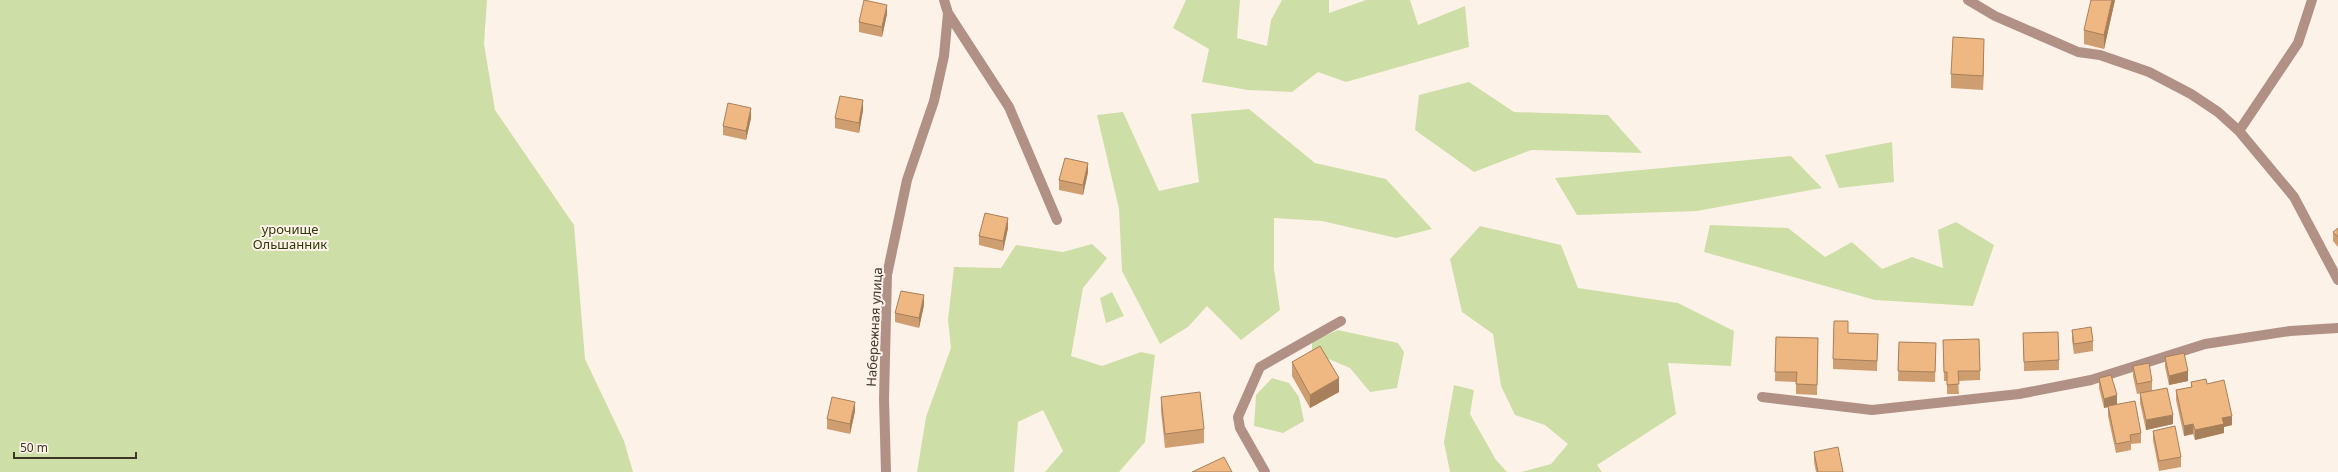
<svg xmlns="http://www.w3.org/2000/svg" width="2338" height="472" font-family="'Noto Sans',sans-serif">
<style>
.green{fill:#cddfa7}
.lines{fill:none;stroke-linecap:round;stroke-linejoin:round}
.minor{stroke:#b19086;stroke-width:10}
.wall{fill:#ce9d70}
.shaded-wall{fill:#a7805b}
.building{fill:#efb782;stroke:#a7805b}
.labels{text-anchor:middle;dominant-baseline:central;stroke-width:4;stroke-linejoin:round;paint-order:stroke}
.park-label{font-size:13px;fill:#2e3b06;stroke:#fdf2e8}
.street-label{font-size:13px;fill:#40352b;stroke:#fdf2e8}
</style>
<rect width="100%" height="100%" fill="#fdf2e8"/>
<path class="green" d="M 0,0 L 487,0 L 484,44 L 495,110 L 574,225 L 585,359 L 624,441 L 633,472 L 0,472 Z
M 1186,0 L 1240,0 L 1237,38 L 1267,46 L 1271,20 L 1282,0 L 1329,0 L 1329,13 L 1366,0 L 1410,0 L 1418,25 L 1465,6 L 1469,47 L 1346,82 L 1318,72 L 1292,92 L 1248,90 L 1202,82 L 1209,49 L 1173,28 Z
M 1469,82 L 1514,112 L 1608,115 L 1642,153 L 1531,150 L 1474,172 L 1415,130 L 1419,95 Z
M 1249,109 L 1315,163 L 1386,179 L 1432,229 L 1396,238 L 1322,221 L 1274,218 L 1274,269 L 1280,310 L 1241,340 L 1207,306 L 1188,327 L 1160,344 L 1122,271 L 1119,209 L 1097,115 L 1123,112 L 1159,191 L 1199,182 L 1191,114 Z
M 1892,142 L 1894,182 L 1839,188 L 1825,155 Z
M 1791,156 L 1822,188 L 1697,211 L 1577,215 L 1555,178 Z
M 1956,222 L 1994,245 L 1973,306 L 1875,300 L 1704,252 L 1710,225 L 1788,228 L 1825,257 L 1852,242 L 1882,269 L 1912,257 L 1943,268 L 1938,230 Z
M 1480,226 L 1561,245 L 1578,288 L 1678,303 L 1734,331 L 1731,366 L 1668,363 L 1676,414 L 1597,465 L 1602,472 L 1521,472 L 1551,464 L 1568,444 L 1545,425 L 1515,415 L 1501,386 L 1493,334 L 1462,312 L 1450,259 Z
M 1092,244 L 1107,258 L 1083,288 L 1071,356 L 1102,366 L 1141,352 L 1155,355 L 1145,442 L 1119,472 L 1045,472 L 1063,451 L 1043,410 L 1018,422 L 1014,472 L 917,472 L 926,417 L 951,348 L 948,320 L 954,267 L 1001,268 L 1016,245 L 1063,252 Z
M 1112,292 L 1124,316 L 1106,323 L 1100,298 Z
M 1338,330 L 1398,343 L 1404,352 L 1397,388 L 1370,392 L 1350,368 L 1312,352 L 1312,341 Z
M 1272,378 L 1289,383 L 1299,397 L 1304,421 L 1283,433 L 1254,426 L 1256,395 Z
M 1454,385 L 1474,390 L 1470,414 L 1496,460 L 1507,472 L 1450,472 L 1444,442 Z"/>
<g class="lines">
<path class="minor" d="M 1968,0 L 1995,16 L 2078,52 L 2100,55 L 2149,72 L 2191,94 L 2218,112 L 2239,131 L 2294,197 L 2338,280
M 948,13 L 1009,107 L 1057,220
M 2239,131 L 2298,43 L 2312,0
M 1762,397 L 1872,410 L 2019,394 L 2091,380 L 2205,344 L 2290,331 L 2338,328
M 886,472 L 884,399 L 887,275 L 907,180 L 934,101 L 944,56 L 948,13 L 944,0
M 1265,472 L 1240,428 L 1238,417 L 1260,367 L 1341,321"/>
</g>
<path class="wall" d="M 2115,0 L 2104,49 L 2084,44 L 2084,30 Z
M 887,14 L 882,37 L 859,32 L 859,22 Z
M 1984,52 L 1983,90 L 1951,88 L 1951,74 Z
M 863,110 L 859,133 L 835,128 L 835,118 Z
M 751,118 L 746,140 L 723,135 L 723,126 Z
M 1088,172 L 1083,195 L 1059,190 L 1059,180 Z
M 1008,228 L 1003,251 L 979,245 L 979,236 Z
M 2338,228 L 2338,247 L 2333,241 L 2333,232 Z
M 924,305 L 919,328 L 895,322 L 895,313 Z
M 2072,330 L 2093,341 L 2093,351 L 2074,354 L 2072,340 Z
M 1848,333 L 1878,334 L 1877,371 L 1833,369 L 1833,359 Z
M 2023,333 L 2059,360 L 2059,370 L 2024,371 Z
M 1776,337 L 1818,338 L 1817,395 L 1796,394 L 1796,382 L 1775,381 Z
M 1943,340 L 1980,371 L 1980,380 L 1958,381 L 1959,394 L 1947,394 L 1947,381 L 1944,381 Z
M 1899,342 L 1936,343 L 1935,382 L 1898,381 Z
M 2165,357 L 2188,381 L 2169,385 L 2165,367 Z
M 1292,362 L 1339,392 L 1310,408 L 1292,376 Z
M 2133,366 L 2152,381 L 2152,391 L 2137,394 L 2133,376 Z
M 2099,378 L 2117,405 L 2141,433 L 2141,443 L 2131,444 L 2131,450 L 2116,453 L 2108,416 L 2108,407 L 2104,408 L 2099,388 Z
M 2191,382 L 2207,384 L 2232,425 L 2224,427 L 2224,433 L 2195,440 L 2193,434 L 2184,436 L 2176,400 L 2176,390 L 2191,387 Z
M 2140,393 L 2173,424 L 2146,430 L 2140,403 Z
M 1161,397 L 1204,429 L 1204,443 L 1165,448 L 1161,411 Z
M 855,411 L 850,434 L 827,429 L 827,419 Z
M 2153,431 L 2181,457 L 2181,467 L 2159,471 L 2153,440 Z
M 1814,452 L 1843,472 L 1816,472 L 1814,462 Z"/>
<path class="shaded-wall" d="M 2112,0 L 2115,0 L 2104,49 L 2104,35 Z
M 887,5 L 887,14 L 882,37 L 882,27 Z
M 1984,39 L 1984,52 L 1983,90 L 1983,76 Z
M 863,100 L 863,110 L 859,133 L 859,123 Z
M 751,108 L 751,118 L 746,140 L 746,131 Z
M 1088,163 L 1088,172 L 1083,195 L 1083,185 Z
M 1008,218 L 1008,228 L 1003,251 L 1003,241 Z
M 924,295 L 924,305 L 919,328 L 919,318 Z
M 2188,371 L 2188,381 L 2169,385 L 2169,376 Z
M 1339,378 L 1339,392 L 1310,408 L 1310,395 Z
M 2117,395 L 2117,405 L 2104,408 L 2104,399 Z
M 855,402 L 855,411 L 850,434 L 850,424 Z
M 2173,415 L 2173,424 L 2146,430 L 2146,420 Z
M 2232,416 L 2232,425 L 2224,427 L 2224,433 L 2195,440 L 2195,430 L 2222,418 Z
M 2193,424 L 2193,434 L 2184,436 L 2184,426 Z"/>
<path class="building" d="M 864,0 L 887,5 L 882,27 L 859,22 Z
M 2091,0 L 2112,0 L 2104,35 L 2084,30 Z
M 1953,37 L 1984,39 L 1983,76 L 1951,74 Z
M 840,96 L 863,100 L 859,123 L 835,118 Z
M 728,103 L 751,108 L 746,131 L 723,126 Z
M 1065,158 L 1088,163 L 1083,185 L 1059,180 Z
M 985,213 L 1008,218 L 1003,241 L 979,236 Z
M 2338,228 L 2338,237 L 2333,232 Z
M 901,291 L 924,295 L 919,318 L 895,313 Z
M 1834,321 L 1848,321 L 1848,333 L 1878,334 L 1877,361 L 1833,359 Z
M 2091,327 L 2093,341 L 2074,344 L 2072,330 Z
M 2058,332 L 2059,360 L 2024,362 L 2023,333 Z
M 1776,337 L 1818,338 L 1817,385 L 1796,384 L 1797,372 L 1775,372 Z
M 1979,339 L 1980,371 L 1958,371 L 1959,384 L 1947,385 L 1947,372 L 1944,372 L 1943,340 Z
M 1899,342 L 1936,343 L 1935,372 L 1898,371 Z
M 1320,346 L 1339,378 L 1310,395 L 1292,362 Z
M 2184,353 L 2188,371 L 2169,376 L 2165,357 Z
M 2149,363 L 2152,381 L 2137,384 L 2133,366 Z
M 2111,375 L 2117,395 L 2104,399 L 2099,378 Z
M 2206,379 L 2207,384 L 2224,380 L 2232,416 L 2222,418 L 2224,424 L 2195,430 L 2193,424 L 2184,426 L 2176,390 L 2192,387 L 2191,382 Z
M 2167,388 L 2173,415 L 2146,420 L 2140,393 Z
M 1200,392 L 1204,429 L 1165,434 L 1161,397 Z
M 832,397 L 855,402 L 850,424 L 827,419 Z
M 2135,401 L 2141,433 L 2130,435 L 2131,441 L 2116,444 L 2108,406 Z
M 2175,426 L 2181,457 L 2159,461 L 2153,431 Z
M 1838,447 L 1843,472 L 1818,472 L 1814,452 Z
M 1224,457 L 1232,472 L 1192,472 Z"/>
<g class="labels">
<g class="park-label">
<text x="290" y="229">урочище<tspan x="290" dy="15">Ольшанник</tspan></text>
</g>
<g class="street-label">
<text transform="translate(874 327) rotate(-87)">Набережная улица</text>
</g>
</g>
<path d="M14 452v6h122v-6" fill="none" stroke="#40352b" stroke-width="2"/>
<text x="20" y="452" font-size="12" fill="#40352b" stroke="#fdf2e8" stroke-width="3" paint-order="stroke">50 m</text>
</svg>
